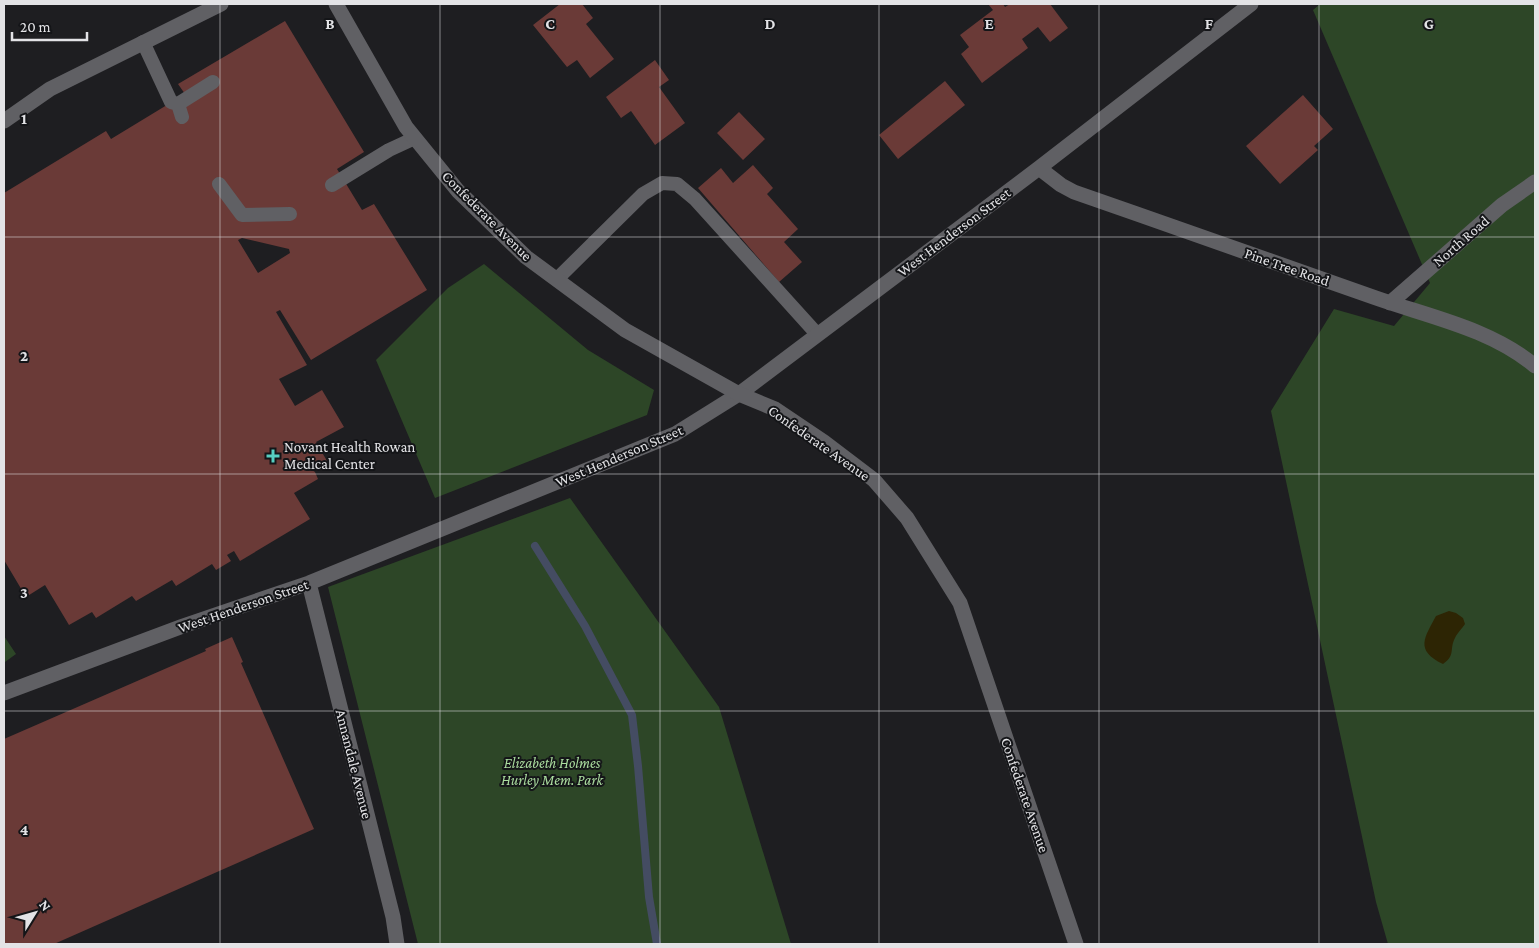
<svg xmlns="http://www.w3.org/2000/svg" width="1539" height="948" font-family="'Crimson Pro',serif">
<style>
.green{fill:#2d4627}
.sand{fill:#2d2504}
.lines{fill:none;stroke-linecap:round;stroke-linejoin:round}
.stream{stroke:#444c62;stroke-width:8}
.building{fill:#6a3a37;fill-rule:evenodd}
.service{stroke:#606064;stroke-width:14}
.minor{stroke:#606064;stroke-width:15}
.tertiary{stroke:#606064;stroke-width:15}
.grid{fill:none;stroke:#e3e3e6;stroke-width:1;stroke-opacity:0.55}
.poi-dot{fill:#57cec1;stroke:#141518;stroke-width:2}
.labels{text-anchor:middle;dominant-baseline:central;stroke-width:4;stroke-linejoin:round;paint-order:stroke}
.street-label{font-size:15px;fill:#e3e3e6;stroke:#141518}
.poi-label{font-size:15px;fill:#e3e3e6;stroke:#141518;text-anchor:start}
.park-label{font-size:15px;font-style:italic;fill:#abdd9f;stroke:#141518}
.grid-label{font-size:16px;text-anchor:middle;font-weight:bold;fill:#e3e3e6;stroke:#141518;stroke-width:4;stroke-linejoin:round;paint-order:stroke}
</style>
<rect width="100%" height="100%" fill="#1e1e21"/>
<path class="green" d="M 1320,4 L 1535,4 L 1535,944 L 1388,944 L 1376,902 L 1271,411 L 1334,309 L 1394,326 L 1430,283 L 1313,10 Z
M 484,264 L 588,350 L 654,390 L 647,415 L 435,498 L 376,360 L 448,288 Z
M 570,498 L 719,707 L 791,944 L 418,944 L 328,587 Z
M 4,636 L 16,654 L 5,662 L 4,661 Z"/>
<path class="sand" d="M 1449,611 L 1456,613 L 1463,618 L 1465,624 C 1462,629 1457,633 1455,638 C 1449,649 1456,655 1443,664 C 1414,650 1425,637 1436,616 Z"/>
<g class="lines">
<path class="stream" d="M 535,546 L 585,626 L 632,715 L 638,766 L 649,897 L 657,944"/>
</g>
<path class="building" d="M 560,4 L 582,4 L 593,18 L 586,24 L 614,59 L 590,78 L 577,60 L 567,67 L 533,25 Z
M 988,4 L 1003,4 L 1005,7 L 1010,4 L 1050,4 L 1068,28 L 1050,42 L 1038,27 L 1022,39 L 1028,48 L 982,83 L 961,54 L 969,47 L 960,35 L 993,10 Z
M 285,21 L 364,152 L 337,169 L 362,210 L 374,204 L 427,290 L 311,360 L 280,310 L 276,312 L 307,365 L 279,379 L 295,406 L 322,390 L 344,427 L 316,442 L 327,461 L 312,470 L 315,472 L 318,479 L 294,493 L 310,519 L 240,561 L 234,551 L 227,555 L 231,561 L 216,570 L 212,564 L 176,586 L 172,580 L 136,601 L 132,596 L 96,618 L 92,612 L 69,625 L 45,585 L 26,597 L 4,560 L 4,193 L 106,131 L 111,139 L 185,94 L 178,84 ZM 242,238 L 289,249 L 290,253 L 258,273 L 238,240 Z
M 655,60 L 669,80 L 659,87 L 685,123 L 655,145 L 631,111 L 621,118 L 606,97 Z
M 945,81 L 965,105 L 898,159 L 879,135 Z
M 1303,95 L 1333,129 L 1314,146 L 1318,150 L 1280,184 L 1246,146 Z
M 739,112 L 765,139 L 743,160 L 717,133 Z
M 753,165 L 773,188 L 767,194 L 798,229 L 784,242 L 802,262 L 779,282 L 698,188 L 721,168 L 733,183 Z
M 232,637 L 243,662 L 241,663 L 314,829 L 54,944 L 4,944 L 4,739 L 206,651 L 205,649 Z"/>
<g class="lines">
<path class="service" d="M 143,42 L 171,102 L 178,104 L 213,82
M 178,104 L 182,117
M 219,184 L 242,215 L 290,214
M 332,185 L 389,150 L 415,138
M 557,279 L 643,194 L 662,183 L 677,184 L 695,199 L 817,334"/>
<path class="minor" d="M 1039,168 L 1061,185 L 1074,192 C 1175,227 1276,263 1376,298 C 1430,317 1491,329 1535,366
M 1390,303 L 1502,205 L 1535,182
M 309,583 L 393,917 L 397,944
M 4,693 L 183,626 L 309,583 L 675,434 L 739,394 L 1039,168 L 1251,4"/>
<path class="tertiary" d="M 336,4 L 406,127 L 458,191 L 526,257 L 625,330 L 739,394 L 775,409 L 824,442 L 874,480 L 907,518 L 960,603 L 1076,944
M 4,121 L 50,89 L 221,4"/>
</g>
<path class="grid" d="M 220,4 L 220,944M 440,4 L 440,944M 660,4 L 660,944M 879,4 L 879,944M 1099,4 L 1099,944M 1319,4 L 1319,944M 4,237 L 1535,237M 4,474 L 1535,474M 4,711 L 1535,711"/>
<path class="poi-dot" d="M270.5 448.5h5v5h5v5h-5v5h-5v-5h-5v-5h5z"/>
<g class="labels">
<g class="street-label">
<text transform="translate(487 216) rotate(45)">Confederate Avenue</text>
<text transform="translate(954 232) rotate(-37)">West Henderson Street</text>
<text transform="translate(1461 241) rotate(-41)">North Road</text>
<text transform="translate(1287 267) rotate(19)">Pine Tree Road</text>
<text transform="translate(819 443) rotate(35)">Confederate Avenue</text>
<text transform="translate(619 456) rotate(-23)">West Henderson Street</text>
<text transform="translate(243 606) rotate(-19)">West Henderson Street</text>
<text transform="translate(354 764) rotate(76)">Annandale Avenue</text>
<text transform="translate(1025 795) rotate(71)">Confederate Avenue</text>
</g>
<g class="poi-label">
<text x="284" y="447">Novant Health Rowan<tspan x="284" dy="17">Medical Center</tspan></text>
</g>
<g class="park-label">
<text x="552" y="763">Elizabeth Holmes<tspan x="552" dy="17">Hurley Mem. Park</tspan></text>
</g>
</g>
<g class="grid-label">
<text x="330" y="29">B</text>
<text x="550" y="29">C</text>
<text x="770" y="29">D</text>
<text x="989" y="29">E</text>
<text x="1209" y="29">F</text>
<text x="1429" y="29">G</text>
<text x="24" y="124">1</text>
<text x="24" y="361">2</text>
<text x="24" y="598">3</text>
<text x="24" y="835">4</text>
</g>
<rect width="1539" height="948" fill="none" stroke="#e3e3e6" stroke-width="10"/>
<g transform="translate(35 913) rotate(53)" stroke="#141518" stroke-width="4" paint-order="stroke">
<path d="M0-4L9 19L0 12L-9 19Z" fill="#e3e3e6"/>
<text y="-8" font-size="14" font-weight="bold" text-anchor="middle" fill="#e3e3e6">N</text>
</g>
<path d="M12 32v8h75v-8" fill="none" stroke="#e3e3e6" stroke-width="2.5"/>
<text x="20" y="32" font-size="15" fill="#e3e3e6" stroke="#141518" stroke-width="4" paint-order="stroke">20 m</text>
</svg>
